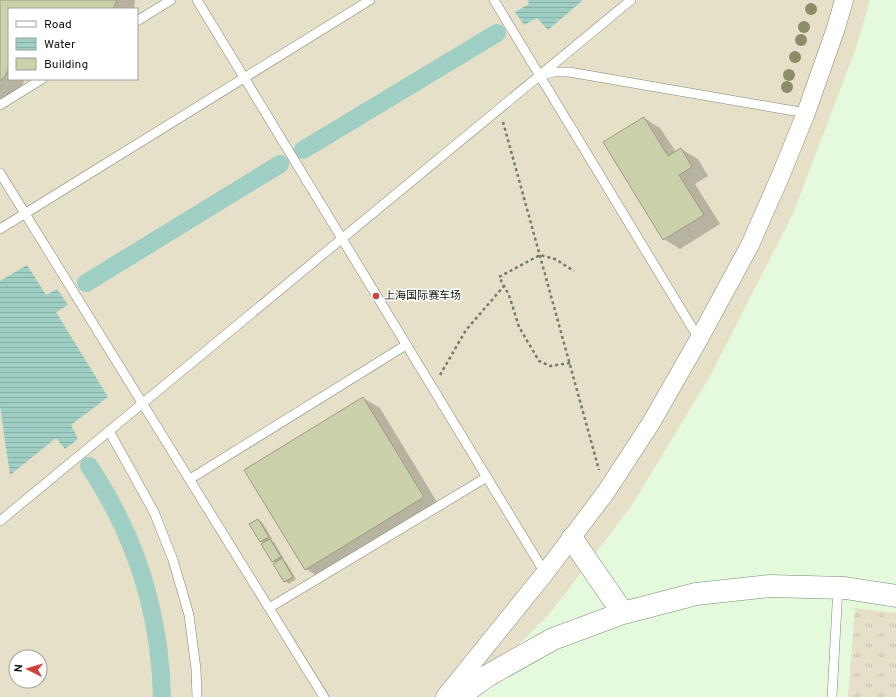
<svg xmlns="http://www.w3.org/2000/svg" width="896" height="697" font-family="Overpass,'Noto Sans SC',sans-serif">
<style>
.grass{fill:url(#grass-tufts)}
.pitch{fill:#e7e0c8;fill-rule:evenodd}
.water{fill:url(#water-rules)}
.shadow{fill:#0003}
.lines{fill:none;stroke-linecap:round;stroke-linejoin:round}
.canal{stroke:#9ecec4;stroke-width:18}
.building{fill:#cbd1ab;stroke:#989d7e}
.service-casing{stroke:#788b70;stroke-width:10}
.minor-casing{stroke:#788b70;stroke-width:19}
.tertiary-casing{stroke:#788b70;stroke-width:23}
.path{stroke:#6f7d6b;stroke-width:2.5;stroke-dasharray:3 3;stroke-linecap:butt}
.service{stroke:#fff;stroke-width:9}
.minor{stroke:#fff;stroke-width:18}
.tertiary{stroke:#fff;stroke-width:22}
.tree{fill:#8a8d65}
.poi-dot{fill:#cf413c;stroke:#fff;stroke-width:1.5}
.labels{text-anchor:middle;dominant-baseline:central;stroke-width:3;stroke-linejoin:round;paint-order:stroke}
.poi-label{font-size:11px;fill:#0e150c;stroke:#fff;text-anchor:start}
</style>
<defs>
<pattern id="grass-tufts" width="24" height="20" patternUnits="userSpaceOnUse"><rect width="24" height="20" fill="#e7e0c8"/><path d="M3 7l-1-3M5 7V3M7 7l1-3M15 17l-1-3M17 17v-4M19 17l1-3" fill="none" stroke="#c5bfab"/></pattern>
<pattern id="water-rules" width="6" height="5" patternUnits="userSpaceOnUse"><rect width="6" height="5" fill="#9ecec4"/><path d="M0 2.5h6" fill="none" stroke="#87b0a7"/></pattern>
</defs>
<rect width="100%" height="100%" fill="#e5fadd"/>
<path class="grass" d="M 855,608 L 896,613 L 896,697 L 848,697 Z"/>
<path class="pitch" d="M 0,0 L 870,0 L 856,48 L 793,214 L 709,378 L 632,505 L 551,612 L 467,697 L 0,697 ZM 9,9 L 137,9 L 137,79 L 9,79 ZM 16,657 L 40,657 L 40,681 L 16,681 Z"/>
<path class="water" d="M 528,0 L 583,0 L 548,30 L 537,18 L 524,25 L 515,12 L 529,4 Z
M 27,265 L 46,295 L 57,289 L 68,305 L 56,312 L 108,397 L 71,425 L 78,439 L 65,449 L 56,438 L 10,475 L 0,406 L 0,281 Z"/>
<path class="shadow" d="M 0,0 L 135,0 L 134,9 L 9,9 L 9,79 L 25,79 L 22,86 L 13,94 L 0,99 Z
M 644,118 L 660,128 L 676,152 L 681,149 L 698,159 L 708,176 L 695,184 L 720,224 L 680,249 L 664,239 Z
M 363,398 L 380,408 L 440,507 L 322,579 L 306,569 Z
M 258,520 L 262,522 L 272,539 L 271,540 L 274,542 L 284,559 L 283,560 L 286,562 L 296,579 L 289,584 L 285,581 L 276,563 L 273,562 L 262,544 L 264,543 L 261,542 L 250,524 Z"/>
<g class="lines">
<path class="canal" d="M 303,150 L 497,33
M 86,283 L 280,164
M 89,466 C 136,536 160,612 162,697"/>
</g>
<path class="building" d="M 0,0 L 117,0 L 113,9 L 9,9 L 9,68 L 5,76 L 0,81 Z
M 644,117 L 668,156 L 681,148 L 692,167 L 679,175 L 704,215 L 663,240 L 603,142 Z
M 363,397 L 424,497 L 305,570 L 244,470 Z
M 258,519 L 269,537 L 260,542 L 249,524 Z
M 270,539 L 281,557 L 272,562 L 261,544 Z
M 282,558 L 293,577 L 284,582 L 273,564 Z"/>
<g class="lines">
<g class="service-casing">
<path id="service" d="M 197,0 L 545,573
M 494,0 L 699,339
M 137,21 L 171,0
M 541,75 L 554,72 L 569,72 L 806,113
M 0,105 L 42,79
M 0,173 L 324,697
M 0,229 L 370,0
M 109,431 L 154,512 L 173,560 L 189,615 L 196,669 L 197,697
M 190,479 L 406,345
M 0,521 L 631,0
M 269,608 L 487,477
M 832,697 L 838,587"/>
</g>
<g class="minor-casing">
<path id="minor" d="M 445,697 L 545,573 L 606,492 L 651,423 L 699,339 L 750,245 L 780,177 L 806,113 L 836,28 L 844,0"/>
</g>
<g class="tertiary-casing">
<path id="tertiary" d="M 572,539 L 623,613
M 458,697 L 487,676 L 553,639 L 623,613 L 696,594 L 770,586 L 845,588 L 896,596"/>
</g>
<path class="path" d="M 503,122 L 599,470
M 570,363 L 550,366 L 539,361 L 519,327 L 509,295 L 499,277 L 540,255 L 555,259 L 574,271
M 440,375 L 466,330 L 504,286"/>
<use href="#service" class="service"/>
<use href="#minor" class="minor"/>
<use href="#tertiary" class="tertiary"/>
</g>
<g class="tree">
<circle cx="811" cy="9" r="6"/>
<circle cx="804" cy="27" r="6"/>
<circle cx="801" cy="40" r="6"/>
<circle cx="795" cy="57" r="6"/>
<circle cx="789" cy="75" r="6"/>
<circle cx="787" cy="87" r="6"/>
</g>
<circle class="poi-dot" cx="376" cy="296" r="4"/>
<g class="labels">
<g class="poi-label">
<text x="384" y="296">上海国际赛车场</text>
</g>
</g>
<rect x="8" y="8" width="130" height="72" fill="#ffffff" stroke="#9fa19e"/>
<rect x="16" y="21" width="20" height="6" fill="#ffffff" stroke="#9fa19e"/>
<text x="44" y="28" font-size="12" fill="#0e150c">Road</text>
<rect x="16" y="38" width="20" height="12" fill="url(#water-rules)" stroke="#9fa19e"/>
<text x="44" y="48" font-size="12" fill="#0e150c">Water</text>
<rect x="16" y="58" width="20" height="12" fill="#cbd1ab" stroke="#9fa19e"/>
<text x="44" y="68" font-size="12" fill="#0e150c">Building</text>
<g transform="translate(28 669) rotate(275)"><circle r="19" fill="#ffffff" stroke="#9fa19e"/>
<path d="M0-3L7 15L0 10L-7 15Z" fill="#cf413c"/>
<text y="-6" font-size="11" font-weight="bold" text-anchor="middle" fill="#0e150c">N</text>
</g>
</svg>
